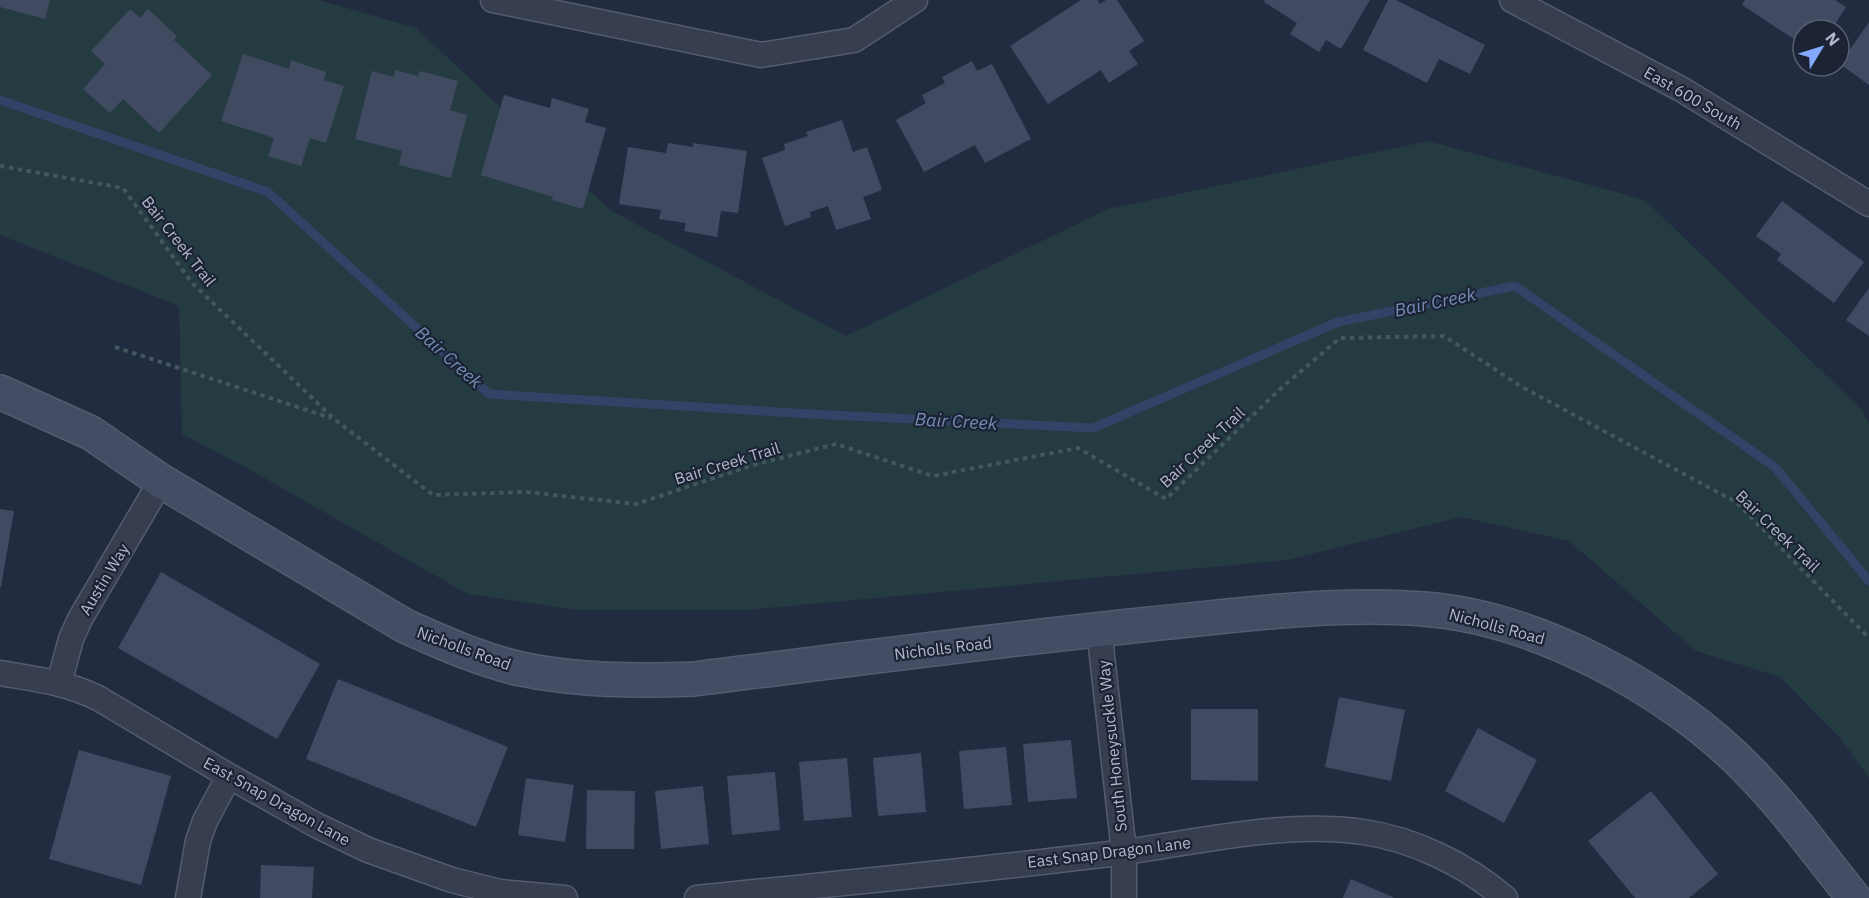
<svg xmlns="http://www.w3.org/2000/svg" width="1869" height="898" font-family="'IBM Plex Sans',sans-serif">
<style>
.green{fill:#243b41}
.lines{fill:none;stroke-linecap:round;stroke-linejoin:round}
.stream{stroke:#324367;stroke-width:9}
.building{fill:#404b62}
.street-casing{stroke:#545c6e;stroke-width:27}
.secondary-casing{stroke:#545c6e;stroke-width:36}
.path{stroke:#42585e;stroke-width:4;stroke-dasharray:4.5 4.5;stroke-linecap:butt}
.street{stroke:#363e50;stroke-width:24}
.secondary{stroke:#434d63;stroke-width:33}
.labels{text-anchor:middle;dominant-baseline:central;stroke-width:4.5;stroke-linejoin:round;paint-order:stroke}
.street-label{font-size:16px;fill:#b2b9cb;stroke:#1b2335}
.water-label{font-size:18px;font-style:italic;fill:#768cb5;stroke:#1b2335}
</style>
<rect width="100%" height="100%" fill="#222c40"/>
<path class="green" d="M 0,0 L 319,0 L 416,28 L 610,210 L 846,336 L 1108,209 L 1428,141 L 1645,200 L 1862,410 L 1869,423 L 1869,778 L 1841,739 L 1780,677 L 1696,651 L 1569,541 L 1461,517 L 1287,560 L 747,610 L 578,610 L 468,594 L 245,467 L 182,434 L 179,306 L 0,235 Z"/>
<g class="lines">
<path class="stream" d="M 0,100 L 268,192 L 489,394 L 811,414 L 1093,428 L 1338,322 L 1515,286 L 1775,467 L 1869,581"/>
</g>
<path class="building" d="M 0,0 L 50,0 L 45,19 L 0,7 Z
M 1081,0 L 1098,0 L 1100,4 L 1106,0 L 1117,0 L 1144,41 L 1129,51 L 1138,64 L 1109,83 L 1101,70 L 1048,104 L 1010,46 Z
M 1265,0 L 1370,0 L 1341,49 L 1326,40 L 1319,52 L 1290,34 L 1297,23 L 1264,2 Z
M 1388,0 L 1396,0 L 1485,45 L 1470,74 L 1439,59 L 1427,83 L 1363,50 Z
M 1745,0 L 1835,0 L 1846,7 L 1831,30 L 1803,30 L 1803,45 L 1742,5 Z
M 130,9 L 140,18 L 148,9 L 177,36 L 174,40 L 212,75 L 159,133 L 123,99 L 110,113 L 83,89 L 105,64 L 91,51 Z
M 1869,22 L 1869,85 L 1840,64 Z
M 243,54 L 289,69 L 291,60 L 326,72 L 324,80 L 344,86 L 326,143 L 310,138 L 301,166 L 268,156 L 274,138 L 221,121 Z
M 972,61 L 977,71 L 992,64 L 1031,139 L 985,163 L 975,145 L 924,172 L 896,120 L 926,103 L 922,95 L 945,83 L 942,77 Z
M 395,70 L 418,76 L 420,71 L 458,81 L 450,110 L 467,115 L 451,178 L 399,165 L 402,151 L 355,139 L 372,71 L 394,77 Z
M 504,95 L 550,108 L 552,98 L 589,109 L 585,122 L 606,128 L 583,209 L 552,200 L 553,197 L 481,175 Z
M 842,120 L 853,152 L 867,147 L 882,190 L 863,197 L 871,219 L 836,230 L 828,206 L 810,212 L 811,217 L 785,226 L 762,158 L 785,150 L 784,144 L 808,136 L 806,132 Z
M 668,143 L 693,147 L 693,143 L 747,151 L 738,213 L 721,211 L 717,237 L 684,231 L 686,223 L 659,219 L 661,210 L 619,204 L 628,147 L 666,153 Z
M 1782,201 L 1864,262 L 1834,303 L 1777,260 L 1781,254 L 1756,236 Z
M 1869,288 L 1869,336 L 1846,320 Z
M 0,509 L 14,511 L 1,587 L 0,587 Z
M 161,572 L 320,664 L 277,739 L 118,648 Z
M 338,679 L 508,747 L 476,827 L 306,759 Z
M 1339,697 L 1405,710 L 1391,781 L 1325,767 Z
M 1191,709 L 1258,709 L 1258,781 L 1191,780 Z
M 1478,728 L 1537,760 L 1504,823 L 1445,791 Z
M 1071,740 L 1077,798 L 1028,802 L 1023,744 Z
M 1006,747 L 1012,805 L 964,809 L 959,751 Z
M 79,750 L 171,776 L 141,885 L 49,859 Z
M 921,753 L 926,812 L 878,816 L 873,758 Z
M 847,758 L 852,817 L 804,821 L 799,762 Z
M 775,772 L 780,830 L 732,835 L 727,776 Z
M 526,778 L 574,785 L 565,842 L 518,835 Z
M 703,786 L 709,844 L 661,849 L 655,791 Z
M 587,790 L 635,791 L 634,849 L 586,849 Z
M 1651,791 L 1718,874 L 1689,898 L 1635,898 L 1588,841 Z
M 261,865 L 314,867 L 312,898 L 260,898 Z
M 1351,879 L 1395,898 L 1343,898 Z"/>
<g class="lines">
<g class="street-casing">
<path id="street" d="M 493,0 L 761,55 L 854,40 L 915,0
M 1512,0 L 1681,89 L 1869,204
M 1099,629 L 1124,852 L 1124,898
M 0,673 C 35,679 65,682 98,698 L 229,776 L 316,825 L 368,850 L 452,880 L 500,892 L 565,898
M 59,683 L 71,639 L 80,619 L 161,481
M 188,898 L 198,841 L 205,821 L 229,776
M 697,898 C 840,883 983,870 1125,852 C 1203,841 1284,821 1363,832 C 1414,839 1466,865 1505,898"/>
</g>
<g class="secondary-casing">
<path id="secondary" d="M 0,392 L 91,433 L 161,481 L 405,626 C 443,643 481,660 521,669 C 578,681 637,681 694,679 C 846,660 998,640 1150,624 C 1241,615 1332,602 1423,609 C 1535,617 1671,690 1748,770 C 1787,809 1819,855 1854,898"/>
</g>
<path class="path" d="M 0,166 L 123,188 L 192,283 L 334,419 L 433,495 L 525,492 L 636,504 L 753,465 L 836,444 L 933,476 L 1078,448 L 1166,499 L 1280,389 L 1340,338 L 1444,336 L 1522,387 L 1736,502 L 1869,638
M 115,347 L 331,418"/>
<use href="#street" class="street"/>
<use href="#secondary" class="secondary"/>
</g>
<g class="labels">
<g class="street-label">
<text transform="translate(1693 98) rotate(30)">East 600 South</text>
<text transform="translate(179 241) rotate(52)">Bair Creek Trail</text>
<text transform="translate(1202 447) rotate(-43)">Bair Creek Trail</text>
<text transform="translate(727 463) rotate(-17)">Bair Creek Trail</text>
<text transform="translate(1778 531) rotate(44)">Bair Creek Trail</text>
<text transform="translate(104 579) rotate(-59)">Austin Way</text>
<text transform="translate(1497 626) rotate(15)">Nicholls Road</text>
<text transform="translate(464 648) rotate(20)">Nicholls Road</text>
<text transform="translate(943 648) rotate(-7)">Nicholls Road</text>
<text transform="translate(1112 746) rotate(-96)">South Honeysuckle Way</text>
<text transform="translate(277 801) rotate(29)">East Snap Dragon Lane</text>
<text transform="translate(1109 852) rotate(-7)">East Snap Dragon Lane</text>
</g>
<g class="water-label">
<text transform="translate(1435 302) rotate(-12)">Bair Creek</text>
<text transform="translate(449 357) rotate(42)">Bair Creek</text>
<text transform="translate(956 421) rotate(3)">Bair Creek</text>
</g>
</g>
<g transform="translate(1821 48) rotate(52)"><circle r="28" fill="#1b2335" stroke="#575f71" stroke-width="1.5"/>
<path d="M0-4.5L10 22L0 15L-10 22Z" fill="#82a8ff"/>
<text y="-9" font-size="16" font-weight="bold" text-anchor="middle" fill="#b2b9cb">N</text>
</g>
</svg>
